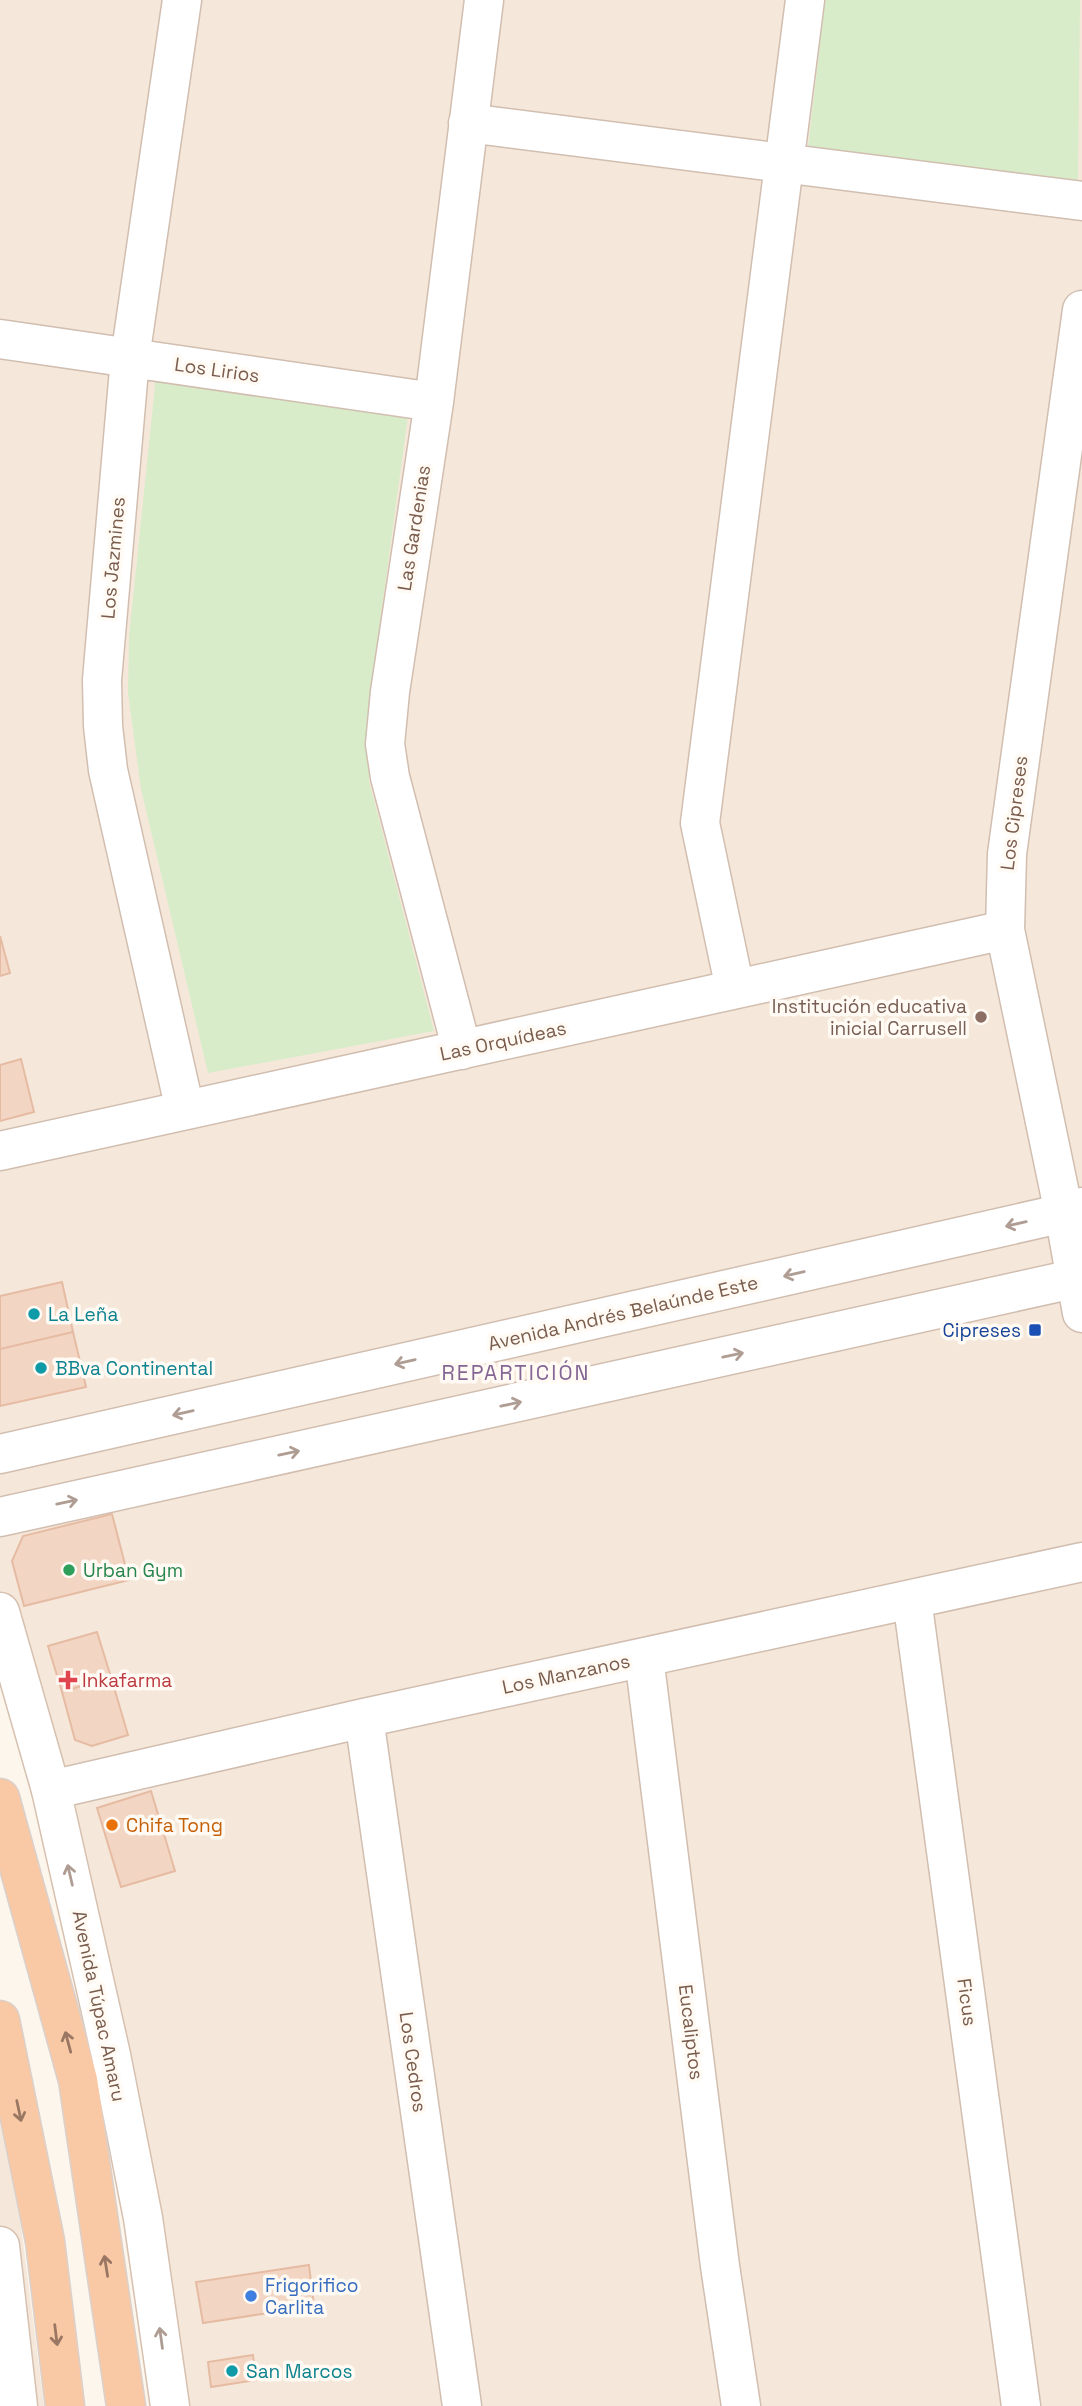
<svg xmlns="http://www.w3.org/2000/svg" width="1082" height="2406" font-family="'Space Grotesk',sans-serif">
<style>
.residential{fill:#f5e8da}
.green{fill:#d8ecc9}
.building{fill:#f3d5c3;stroke:#e6bba3;stroke-width:2}
.lines{fill:none;stroke-linecap:round;stroke-linejoin:round}
.minor-casing{stroke:#d1beb0;stroke-width:41}
.tertiary-casing{stroke:#d1beb0;stroke-width:41}
.secondary-casing{stroke:#d6c0b0;stroke-width:41}
.trunk-casing{stroke:#dad1cd;stroke-width:41}
.minor{stroke:#fff;stroke-width:38}
.tertiary{stroke:#fff;stroke-width:38}
.secondary{stroke:#fff;stroke-width:38}
.trunk{stroke:#f9c8a4;stroke-width:38}
.oneway{stroke:#af9d94}
.oneway2{stroke:#9a7763}
.education-dot{fill:#8d6e63;stroke:#fffaf3;stroke-width:2.5}
.culture-dot{fill:#0f9aa8;stroke:#fffaf3;stroke-width:2.5}
.transit-dot{fill:#1a4fb4;stroke:#fffaf3;stroke-width:2.5}
.leisure-dot{fill:#2e9e5b;stroke:#fffaf3;stroke-width:2.5}
.health-dot{fill:#e0444e;stroke:#fffaf3;stroke-width:2.5}
.food-dot{fill:#e8710a;stroke:#fffaf3;stroke-width:2.5}
.shop-dot{fill:#3f7fe0;stroke:#fffaf3;stroke-width:2.5}
.labels{text-anchor:middle;dominant-baseline:central;stroke-width:7;stroke-linejoin:round;paint-order:stroke}
.street-label{font-size:19px;fill:#7a5c4d;stroke:#fffaf3}
.education-label{font-size:19px;fill:#785e54;stroke:#fffaf3;text-anchor:end}
.culture-label{font-size:19px;fill:#0d838f;stroke:#fffaf3;text-anchor:start}
.transit-label{font-size:19px;fill:#164399;stroke:#fffaf3;text-anchor:end}
.leisure-label{font-size:19px;fill:#27864d;stroke:#fffaf3;text-anchor:start}
.health-label{font-size:19px;fill:#be3a42;stroke:#fffaf3;text-anchor:start}
.food-label{font-size:19px;fill:#c56008;stroke:#fffaf3;text-anchor:start}
.shop-label{font-size:19px;fill:#366cbe;stroke:#fffaf3;text-anchor:start}
.neighbourhood-label{font-size:21px;letter-spacing:2px;fill:#846695;stroke:#fffaf3}
</style>
<rect width="100%" height="100%" fill="#fdf6ec"/>
<path class="residential" d="M 0,0 L 1082,0 L 1082,2406 L 157,2406 L 89,2010 L 0,1669 Z
M 0,2124 L 21,2226 L 44,2406 L 0,2406 Z"/>
<path class="green" d="M 825,0 L 1080,0 L 1078,181 L 808,147 Z
M 156,376 L 408,416 L 370,696 L 369,781 L 434,1031 L 208,1073 L 141,789 L 128,693 L 129,637 Z"/>
<path class="building" d="M 0,936 L 10,973 L 0,976 Z
M 21,1059 L 34,1112 L 0,1121 L 0,1065 Z
M 62,1282 L 73,1332 L 0,1349 L 0,1296 Z
M 73,1332 L 86,1387 L 0,1406 L 0,1349 Z
M 112,1514 L 129,1580 L 24,1606 L 12,1561 L 23,1536 Z
M 97,1632 L 111,1677 L 62,1692 L 48,1646 Z
M 111,1677 L 128,1735 L 92,1746 L 75,1740 L 62,1692 Z
M 151,1791 L 175,1871 L 121,1887 L 97,1808 Z
M 309,2265 L 314,2306 L 203,2323 L 196,2282 Z
M 253,2355 L 256,2380 L 211,2387 L 208,2362 Z"/>
<g class="lines">
<g class="minor-casing">
<path id="minor" d="M 182,0 L 130,358 L 102,680 L 103,726 L 108,770 L 185,1110
M 468,123 L 1082,201
M 1082,310 L 1007,854 L 1005,930 L 1064,1213 L 1082,1313
M 0,339 L 434,402
M 735,989 L 700,823 L 805,0
M 462,1050 L 390,777 L 385,744 L 390,692 L 434,402 L 484,0
M 0,1151 L 1005,930
M 912,1599 L 1021,2406
M 644,1657 L 720,2266 L 741,2406
M 364,1718 L 462,2406
M 51,1790 L 364,1718 L 1082,1562"/>
</g>
<g class="tertiary-casing">
<path id="tertiary" d="M 0,1454 L 1064,1213 L 1082,1207
M 0,1517 L 1082,1277"/>
</g>
<g class="secondary-casing">
<path id="secondary" d="M 0,1612 L 51,1790 L 111,2055 L 143,2218 L 170,2406
M 0,2246 L 18,2406"/>
</g>
<g class="trunk-casing">
<path id="trunk" d="M 0,1798 L 78,2080 L 126,2406
M 0,2020 L 45,2241 L 65,2406"/>
</g>
<use href="#minor" class="minor"/>
<use href="#tertiary" class="tertiary"/>
<use href="#secondary" class="secondary"/>
<use href="#trunk" class="trunk"/>
</g>
<defs><path id="oneway-shaft" d="M-6 0H5M1.5-3L5.5 0L1.5 3" fill="none" stroke-width="1.6" stroke-linecap="round" stroke-linejoin="round" transform="scale(1.75)"/></defs>
<g class="oneway">
<use href="#oneway-shaft" transform="translate(1016 1224) rotate(167)"/>
<use href="#oneway-shaft" transform="translate(794 1274) rotate(167)"/>
<use href="#oneway-shaft" transform="translate(733 1355) rotate(-12)"/>
<use href="#oneway-shaft" transform="translate(405 1362) rotate(167)"/>
<use href="#oneway-shaft" transform="translate(511 1404) rotate(-12)"/>
<use href="#oneway-shaft" transform="translate(183 1413) rotate(167)"/>
<use href="#oneway-shaft" transform="translate(289 1453) rotate(-12)"/>
<use href="#oneway-shaft" transform="translate(67 1502) rotate(-12)"/>
<use href="#oneway-shaft" transform="translate(70 1875) rotate(-103)"/>
<use href="#oneway-shaft" transform="translate(161 2338) rotate(-98)"/>
</g>
<g class="oneway2">
<use href="#oneway-shaft" transform="translate(68 2042) rotate(-105)"/>
<use href="#oneway-shaft" transform="translate(19 2111) rotate(78)"/>
<use href="#oneway-shaft" transform="translate(106 2266) rotate(-99)"/>
<use href="#oneway-shaft" transform="translate(56 2335) rotate(83)"/>
</g>
<circle class="education-dot" cx="981" cy="1017" r="7"/>
<g class="culture-dot">
<circle cx="34" cy="1314" r="7"/>
<circle cx="41" cy="1368" r="7"/>
<circle cx="232" cy="2371" r="7"/>
</g>
<rect class="transit-dot" x="1028" y="1323" width="14" height="14" rx="3.5"/>
<circle class="leisure-dot" cx="69" cy="1570" r="7"/>
<path class="health-dot" d="M64.5 1669.5h7v7h7v7h-7v7h-7v-7h-7v-7h7z"/>
<circle class="food-dot" cx="112" cy="1825" r="7"/>
<circle class="shop-dot" cx="251" cy="2296" r="7"/>
<g class="labels">
<g class="street-label">
<text transform="translate(217 370) rotate(8)">Los Lirios</text>
<text transform="translate(414 528) rotate(-81)">Las Gardenias</text>
<text transform="translate(113 558) rotate(-85)">Los Jazmines</text>
<text transform="translate(1014 813) rotate(-83)">Los Cipreses</text>
<text transform="translate(503 1041) rotate(-12)">Las Orquídeas</text>
<text transform="translate(623 1313) rotate(-13)">Avenida Andrés Belaúnde Este</text>
<text transform="translate(566 1674) rotate(-12)">Los Manzanos</text>
<text transform="translate(967 2002) rotate(82)">Ficus</text>
<text transform="translate(99 2006) rotate(78)">Avenida Túpac Amaru</text>
<text transform="translate(691 2032) rotate(83)">Eucaliptos</text>
<text transform="translate(413 2062) rotate(82)">Los Cedros</text>
</g>
<g class="education-label">
<text x="967" y="1006">Institución educativa<tspan x="967" dy="22">inicial Carrusell</tspan></text>
</g>
<g class="culture-label">
<text x="48" y="1314">La Leña</text>
<text x="55" y="1368">BBva Continental</text>
<text x="246" y="2371">San Marcos</text>
</g>
<g class="transit-label">
<text x="1021" y="1330">Cipreses</text>
</g>
<g class="leisure-label">
<text x="83" y="1570">Urban Gym</text>
</g>
<g class="health-label">
<text x="82" y="1680">Inkafarma</text>
</g>
<g class="food-label">
<text x="126" y="1825">Chifa Tong</text>
</g>
<g class="shop-label">
<text x="265" y="2285">Frigorifico<tspan x="265" dy="22">Carlita</tspan></text>
</g>
<g class="neighbourhood-label">
<text x="516" y="1372">REPARTICIÓN</text>
</g>
</g>
</svg>
